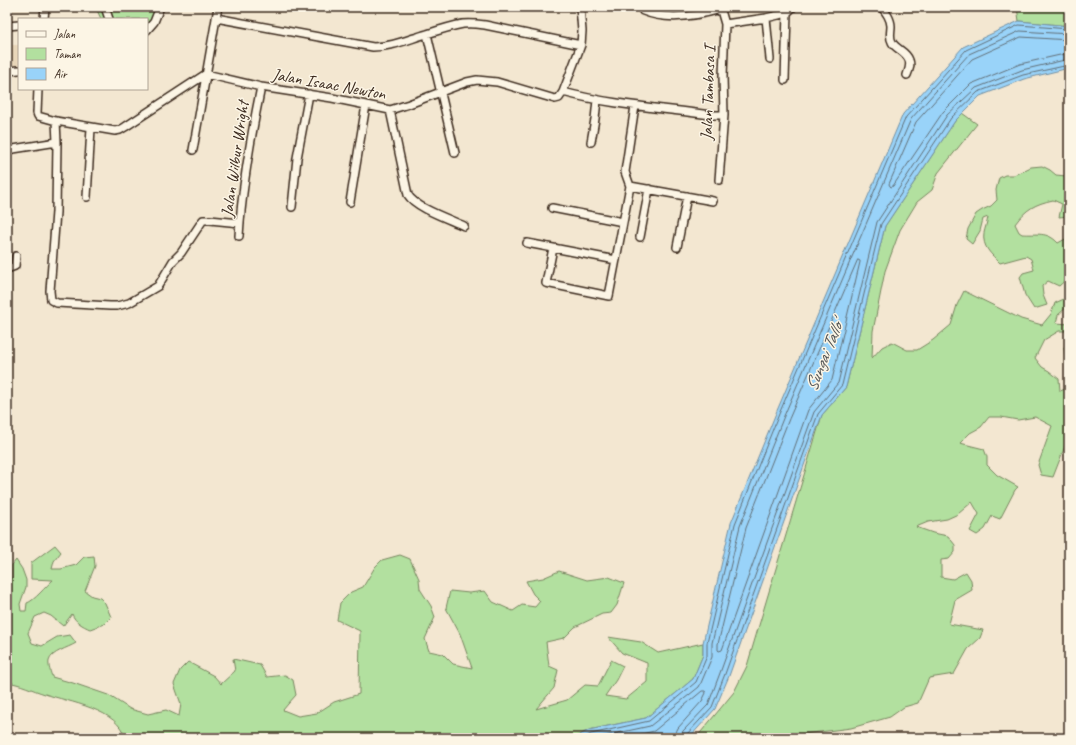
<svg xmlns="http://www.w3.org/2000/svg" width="1076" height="745" font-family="Caveat,sans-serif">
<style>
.built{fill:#e8d6b9}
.green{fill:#b2e09f;stroke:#76855e}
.water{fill:#99d3f9;stroke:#738fa1}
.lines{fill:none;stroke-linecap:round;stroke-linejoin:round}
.shore{stroke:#616e76;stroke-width:1}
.street-casing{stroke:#3b2a1e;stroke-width:10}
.street{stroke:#fcf5e5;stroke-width:7}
.labels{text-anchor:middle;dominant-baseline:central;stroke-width:3;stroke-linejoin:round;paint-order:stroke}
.street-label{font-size:17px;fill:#3b2a1e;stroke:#fcf5e5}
.water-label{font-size:18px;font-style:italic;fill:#525455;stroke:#fcf5e5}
</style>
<rect width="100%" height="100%" fill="#f3e7d1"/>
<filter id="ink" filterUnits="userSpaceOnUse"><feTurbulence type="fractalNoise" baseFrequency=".025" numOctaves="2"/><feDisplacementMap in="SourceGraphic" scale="8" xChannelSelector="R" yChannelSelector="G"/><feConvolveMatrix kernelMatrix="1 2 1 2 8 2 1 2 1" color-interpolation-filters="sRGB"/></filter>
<g filter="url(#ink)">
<path class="built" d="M 7,45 L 19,45 L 19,75 L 7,75 Z"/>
<path class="green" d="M 98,7 L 161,7 L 158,21 L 147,35 L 147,19 L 101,19 L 97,10 Z
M 1017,7 L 1069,7 L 1069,26 L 1019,21 Z
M 962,113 L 977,124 L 938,173 L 932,190 L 917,202 L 900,230 L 885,271 L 873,331 L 872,358 L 882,347 L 892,342 L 907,350 L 917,350 L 933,340 L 951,325 L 957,305 L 964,291 L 1021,319 L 1042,325 L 1051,314 L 1055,303 L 1064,299 L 1068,306 L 1058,315 L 1056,323 L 1069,324 L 1069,331 L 1059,331 L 1044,340 L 1035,358 L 1042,367 L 1049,371 L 1059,379 L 1060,391 L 1068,388 L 1068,371 L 1064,348 L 1067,343 L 1069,345 L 1069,436 L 1053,477 L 1041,475 L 1038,465 L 1052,426 L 1035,417 L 1018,420 L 1001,417 L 989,417 L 981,427 L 970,433 L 960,443 L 984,449 L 987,457 L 987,465 L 997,475 L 1018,487 L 1015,490 L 1000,519 L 992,516 L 985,529 L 977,535 L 970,531 L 979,514 L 972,502 L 958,514 L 947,519 L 928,522 L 916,527 L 933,533 L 948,536 L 955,545 L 955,552 L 949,559 L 941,560 L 941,577 L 953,579 L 966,572 L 971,580 L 972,590 L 955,600 L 949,624 L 983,630 L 980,638 L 968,649 L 954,674 L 929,678 L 918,703 L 904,707 L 890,717 L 851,728 L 796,735 L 789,738 L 696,738 L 734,692 L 747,666 L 765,605 L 822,415 L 846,387 L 885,226 L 955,121 Z
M 1042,166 L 1050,170 L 1056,175 L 1066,176 L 1069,179 L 1069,216 L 1059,217 L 1062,204 L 1053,200 C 1035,204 1026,209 1015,224 L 1019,232 L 1022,234 C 1037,235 1047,231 1058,243 L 1069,237 L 1069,277 L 1059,286 L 1048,281 L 1042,286 L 1043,295 L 1047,305 L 1034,309 L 1025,295 L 1020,277 L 1023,273 L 1034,270 L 1031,259 L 1026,256 L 1000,263 C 991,254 982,247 984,233 C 985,228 987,223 988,217 L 983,219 L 980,231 L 972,244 L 966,239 L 968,229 L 976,214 L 982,210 L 991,206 L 997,200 L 996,190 L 999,178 L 1005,175 L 1014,175 L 1031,167 Z
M 55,545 L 61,552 L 54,561 L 52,569 L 61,569 L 76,565 L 84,557 L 94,556 L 95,566 L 85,591 L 92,596 L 100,598 L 105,603 L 111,617 L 104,624 L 90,629 C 83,626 75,622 72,614 L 63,626 L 51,616 L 44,613 L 35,617 L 28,633 L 32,643 L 42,646 L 57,637 L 70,635 L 76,643 C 68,648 51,652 49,661 C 48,666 51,673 52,677 L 73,683 L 108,695 L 130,709 L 148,714 L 166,710 L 179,716 L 181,704 L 174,684 L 180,670 L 188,662 L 214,676 L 221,684 L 235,671 L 233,659 L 260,665 L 267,677 L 285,675 L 293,680 L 296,695 L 288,704 L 283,710 L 298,716 L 317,713 L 334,702 L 359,694 L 360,631 L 337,620 L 340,603 L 351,592 L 363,587 L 375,567 L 382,560 L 400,555 L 410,559 L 419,579 L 420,589 L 431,606 L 435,617 L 425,639 L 429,651 L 443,654 L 453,664 L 472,668 L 460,634 L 446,608 L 450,591 L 469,593 L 485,591 L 493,602 L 513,611 L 522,605 L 535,607 L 540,601 L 533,594 L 526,581 L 543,578 L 559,571 L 587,580 L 609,577 L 624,583 L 617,605 L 611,613 L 602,614 L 575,627 L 564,638 L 546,642 L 549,666 L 558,670 L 554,688 L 536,709 L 567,700 L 585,685 L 598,686 L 611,660 L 623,666 L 616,680 L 605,696 L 626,699 L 647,682 L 647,663 L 622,653 L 608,637 L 641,642 L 658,653 L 703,643 L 703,655 L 693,679 L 646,718 L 589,730 L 574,738 L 125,738 C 119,709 68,702 45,694 C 32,690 21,684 7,682 L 7,577 L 12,578 L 12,565 L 16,560 L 22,569 L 26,580 L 26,587 L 20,604 L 21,611 L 26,611 L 27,603 C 34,601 46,586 53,580 L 31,579 L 31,563 Z"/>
<path class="water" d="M 1019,21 L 1069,26 L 1069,68 L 1024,79 L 980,96 L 955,121 L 885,226 L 846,387 L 822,415 L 729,676 L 715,709 L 689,738 L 574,738 L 589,730 L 646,718 L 693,679 L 703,655 L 703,643 L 731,523 L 776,413 L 903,114 L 963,47 Z"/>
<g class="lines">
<path class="shore" d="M 1069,40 L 1021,37 L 972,59 L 916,122 L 889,184 L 890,186 L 891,187 L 893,186 L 943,112 L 971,84 L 1020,64 L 1069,53
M 858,260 L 860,261 L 860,262 L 832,380 L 808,410 L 722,650 L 719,651 L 718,650 L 718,644 L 746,528 L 789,419 Z
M 583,738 L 591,734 L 649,721 L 696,682 L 707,656 L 707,643 L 735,524 L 779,414 L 906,117 L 966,50 L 1019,25 L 1069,29
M 595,738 L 650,726 L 699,687 L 701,683 L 712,657 L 712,643 L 740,526 L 784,416 L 911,119 L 969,54 L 1020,31 L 1069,34
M 625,738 L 654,731 L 702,691 L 705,691 L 706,693 L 702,701 L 678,728 L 676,732 L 675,738
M 681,738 L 681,734 L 683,731 L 708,705 L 720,673 L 814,412 L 838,383 L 877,222 L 947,115 L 976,88 L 1022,70 L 1069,59
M 686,738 L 687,734 L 712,707 L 725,674 L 818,414 L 842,385 L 881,224 L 951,118 L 978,92 L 1023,75 L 1069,65"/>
<g class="street-casing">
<path id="street" d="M 105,7 L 109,19
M 881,7 C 886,11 891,20 891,26 C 891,32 889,37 892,42 C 895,49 906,51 909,60 C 911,65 909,70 907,75
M 643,11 C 667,21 697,16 721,9
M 216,18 L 373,47 C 392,47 409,39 427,34 C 439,30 452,26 463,24 C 471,23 478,24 485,25 L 581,45
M 766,18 L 770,59
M 44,19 L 45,7
M 725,24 L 766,18 L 787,13 L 793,7
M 7,26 L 19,25
M 147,30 L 154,22 L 160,7
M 427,34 L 455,153
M 7,71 L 19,70
M 206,74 L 261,87 L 332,98 L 390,110 L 409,104 L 467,82 L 477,80 L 497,82 L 555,99 L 559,98 L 563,92 L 581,45 L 582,31 L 580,7
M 785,80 L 787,13
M 38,89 L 37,113 L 38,116 L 56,121 L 115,131 L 120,130 L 125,127 L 206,74
M 563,92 C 611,105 661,108 711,115 L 724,115
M 390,110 L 408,195 C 416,208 449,219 464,226
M 57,142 L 56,212 L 50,291 L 51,300 L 57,303 L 110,306 L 117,306 L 129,303 L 158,286 L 173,261 L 181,253 L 203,220 L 210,220 L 240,223
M 591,142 L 595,119 L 597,100
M 7,150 L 57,142 L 56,121
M 193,150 L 218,7
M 719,180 L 724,115 L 723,76 L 725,24 L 720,7
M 630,186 L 713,201
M 87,197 L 91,128
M 350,202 L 366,105
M 292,207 L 297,158 L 309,94
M 552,208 L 623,222
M 239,236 C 242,185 251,136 261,87
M 640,237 L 649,189
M 527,243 L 616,260
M 677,247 L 687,196
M 553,248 L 546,283 L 609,296 L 630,186 L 625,172 L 635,106
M 7,269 L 15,266 L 16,256"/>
</g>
<use href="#street" class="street"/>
</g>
</g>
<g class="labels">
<g class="street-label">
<text transform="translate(329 84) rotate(10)">Jalan Isaac Newton</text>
<text transform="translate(708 93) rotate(-88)">Jalan Tambasa I</text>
<text transform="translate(235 159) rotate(-82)">Jalan Wilbur Wright</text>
</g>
<g class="water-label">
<text transform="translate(824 356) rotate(-68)">Sungai Tallo'</text>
</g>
</g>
<rect width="1076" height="745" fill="none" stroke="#fcf5e5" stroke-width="24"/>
<rect x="12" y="12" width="1052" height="721" fill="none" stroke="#3b2a1e" stroke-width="1.5" filter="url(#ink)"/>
<rect x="18" y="18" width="130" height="72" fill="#fcf5e5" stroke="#afa495"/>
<rect x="26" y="31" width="20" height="6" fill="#fcf5e5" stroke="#afa495"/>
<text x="54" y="38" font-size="12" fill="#3b2a1e">Jalan</text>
<rect x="26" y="48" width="20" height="12" fill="#b2e09f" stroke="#afa495"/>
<text x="54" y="58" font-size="12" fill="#3b2a1e">Taman</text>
<rect x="26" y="68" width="20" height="12" fill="#99d3f9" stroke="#afa495"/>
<text x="54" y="78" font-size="12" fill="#3b2a1e">Air</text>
</svg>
